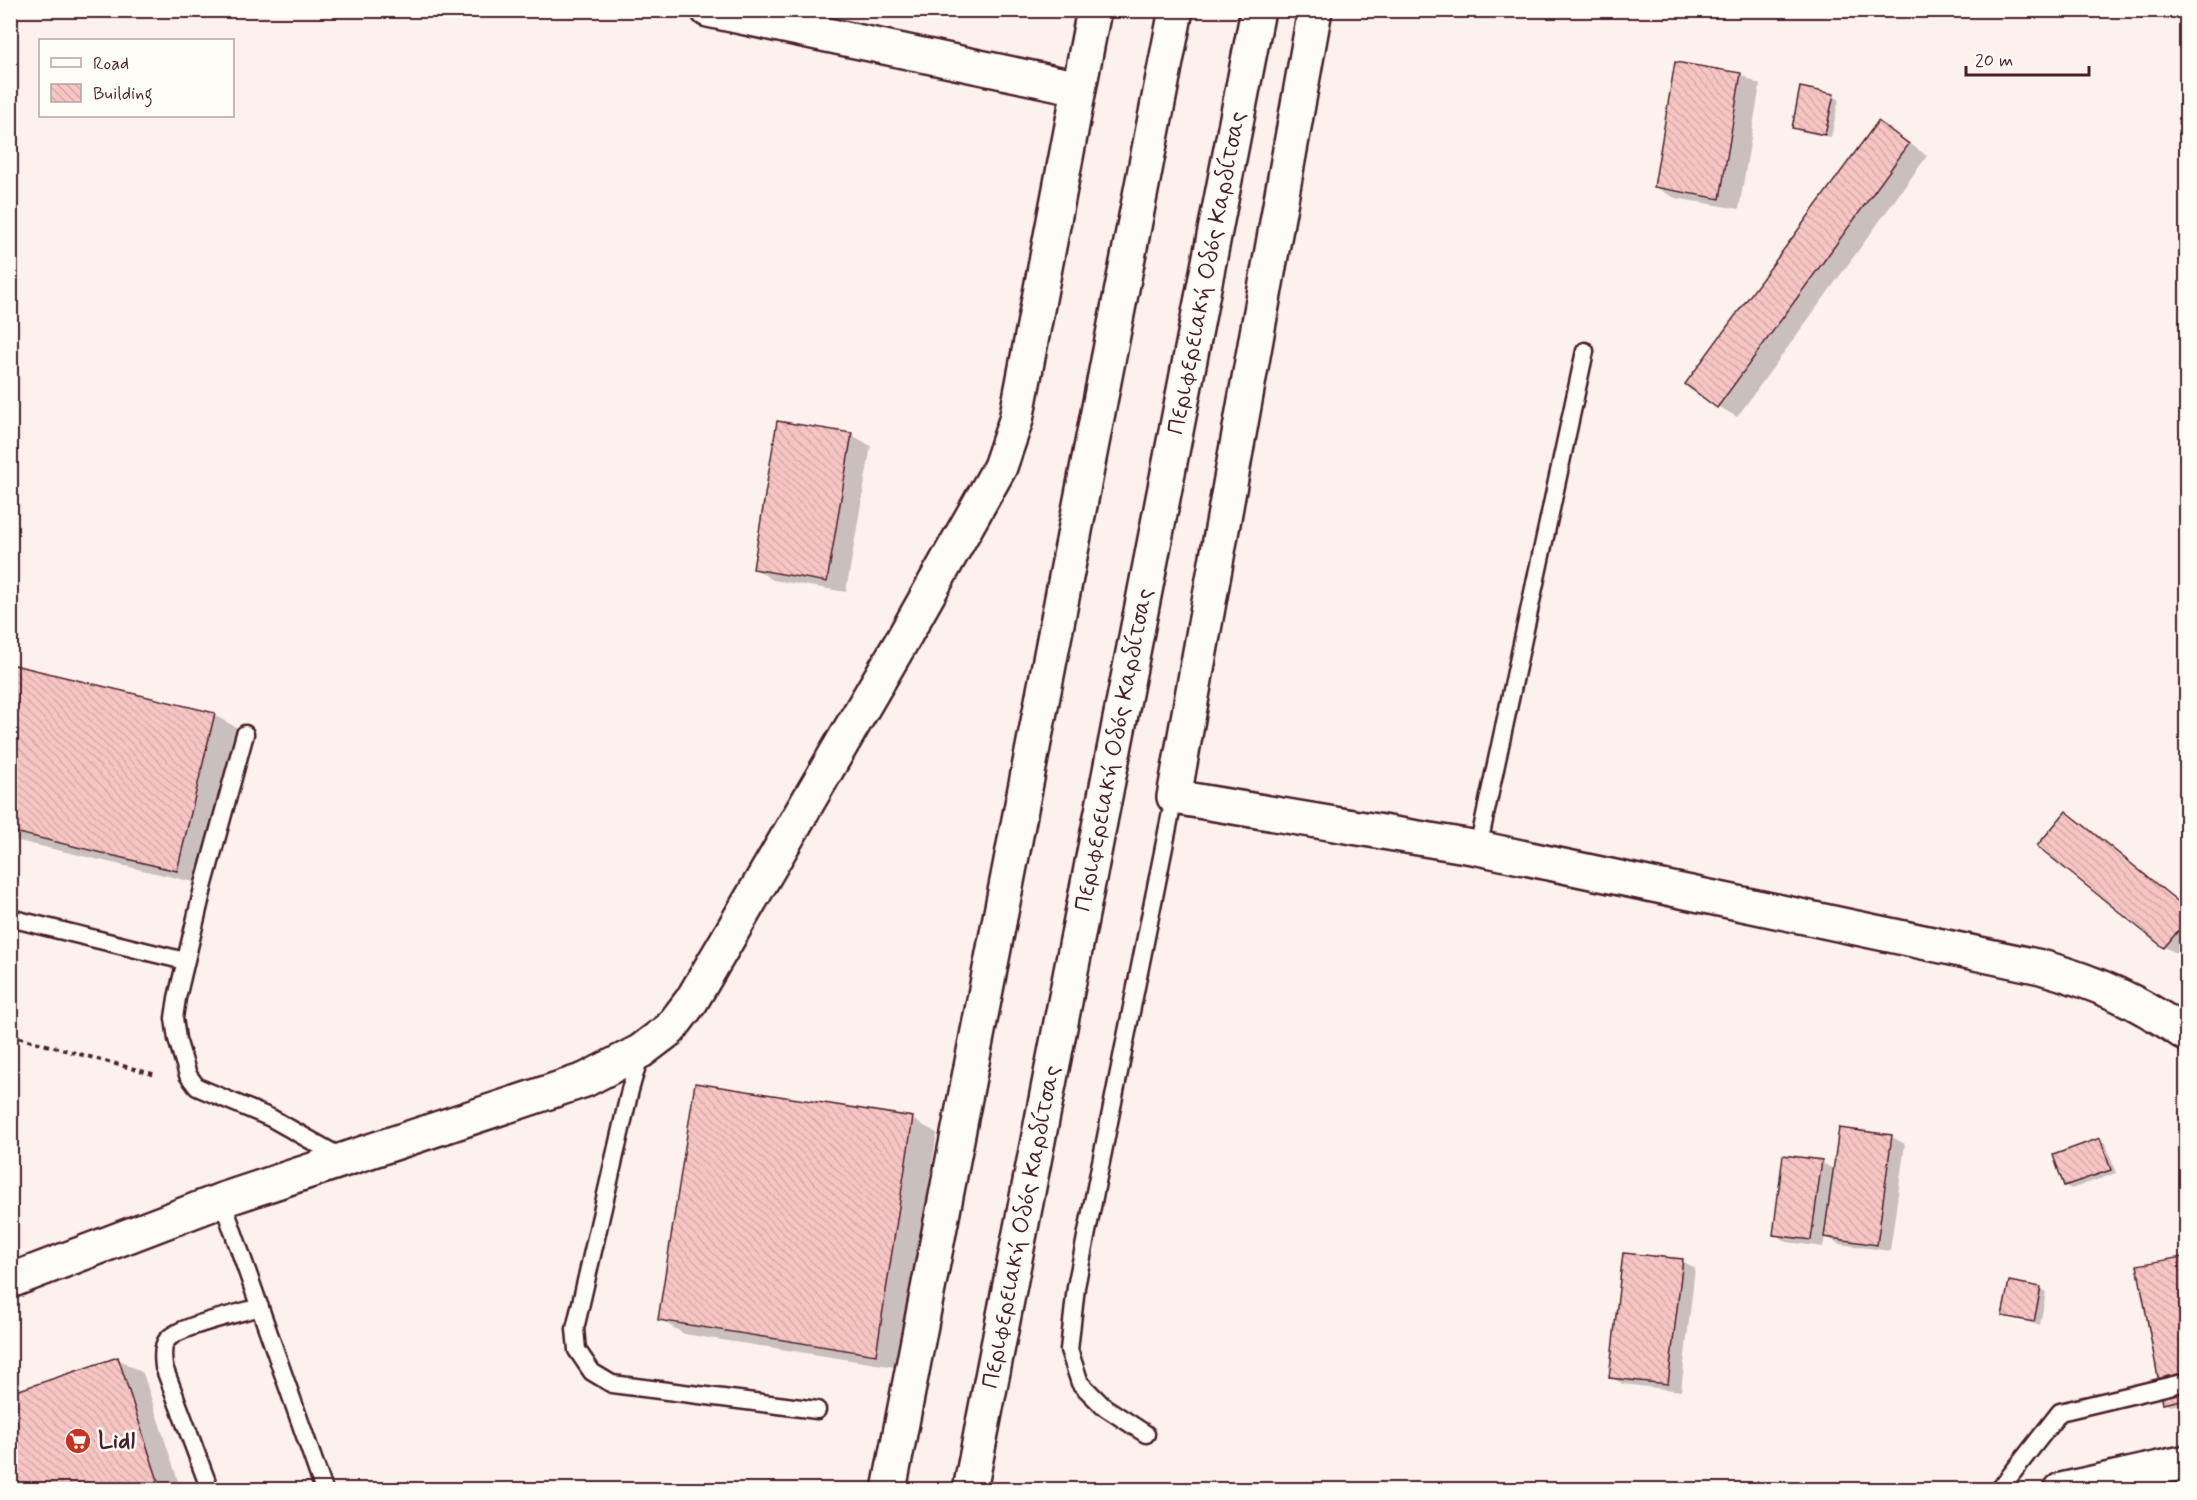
<svg xmlns="http://www.w3.org/2000/svg" width="2197" height="1500" font-family="Mynerve,sans-serif">
<style>
.shadow{fill:#0003}
.building{fill:url(#building-back-hatch);stroke:#4a1f2b;stroke-width:1.5}
.lines{fill:none;stroke-linecap:round;stroke-linejoin:round}
.lane-casing{stroke:#4a1f2b;stroke-width:21}
.street-casing{stroke:#4a1f2b;stroke-width:38}
.secondary-casing{stroke:#4a1f2b;stroke-width:38}
.primary-casing{stroke:#4a1f2b;stroke-width:38}
.path{stroke:#4a1f2b;stroke-width:4;stroke-dasharray:4.5 4.5;stroke-linecap:butt}
.lane{stroke:#fdfcf7;stroke-width:16}
.street{stroke:#fdfcf7;stroke-width:33}
.secondary{stroke:#fdfcf7;stroke-width:33}
.primary{stroke:#fdfcf7;stroke-width:33}
.labels{text-anchor:middle;dominant-baseline:central;stroke-width:5;stroke-linejoin:round;paint-order:stroke}
.street-label{font-size:24px;fill:#4a1f2b;stroke:#fdfcf7}
.poi-label{font-size:24px;font-weight:bold;fill:#4a1f2b;stroke:#fdfcf7;text-anchor:start}
</style>
<defs>
<pattern id="building-back-hatch" width="6" height="6" patternUnits="userSpaceOnUse" patternTransform="scale(1.5)"><rect width="6" height="6" fill="#f7c6c4"/><path d="M-1 5l2 2M0 0l6 6M5-1l2 2" fill="none" stroke="#d5aaa9"/></pattern>
</defs>
<rect width="100%" height="100%" fill="#fcf1ed"/>
<filter id="ink" filterUnits="userSpaceOnUse"><feTurbulence type="fractalNoise" baseFrequency=".0167" numOctaves="2"/><feDisplacementMap in="SourceGraphic" scale="12" xChannelSelector="R" yChannelSelector="G"/><feConvolveMatrix kernelMatrix="1 2 1 2 8 2 1 2 1" color-interpolation-filters="sRGB"/></filter>
<g filter="url(#ink)">
<path class="shadow" d="M 1740,74 L 1760,85 L 1739,209 L 1675,198 L 1655,187 Z
M 1833,96 L 1839,99 L 1831,137 L 1799,131 L 1793,127 Z
M 1878,123 L 1897,134 L 1927,156 L 1737,417 L 1718,406 Z
M 779,422 L 852,435 L 871,446 L 846,592 L 773,580 L 754,568 Z
M 10,666 L 214,715 L 239,729 L 202,884 L 10,839 Z
M 2066,812 L 2079,820 L 2186,907 L 2186,943 L 2178,954 L 2165,947 Z
M 912,1119 L 937,1133 L 901,1368 L 684,1334 L 659,1319 Z
M 1841,1130 L 1892,1137 L 1905,1144 L 1890,1251 L 1839,1244 L 1825,1236 L 1823,1247 L 1787,1242 L 1774,1234 L 1821,1162 L 1835,1170 Z
M 2100,1140 L 2106,1144 L 2116,1173 L 2071,1189 L 2065,1185 Z
M 2181,1258 L 2186,1261 L 2186,1403 L 2170,1406 L 2164,1403 Z
M 1682,1261 L 1695,1268 L 1681,1391 L 1623,1384 L 1611,1377 Z
M 2041,1289 L 2046,1292 L 2040,1325 L 2010,1318 L 2004,1315 Z
M 118,1359 L 143,1373 L 181,1490 L 10,1490 Z"/>
<path class="building" d="M 1675,62 L 1741,73 L 1720,199 L 1654,187 Z
M 1800,87 L 1834,94 L 1825,135 L 1792,128 Z
M 1878,121 L 1909,144 L 1717,408 L 1685,384 Z
M 777,421 L 852,433 L 827,582 L 753,569 Z
M 10,664 L 215,713 L 177,871 L 10,831 Z
M 2066,811 L 2186,908 L 2186,921 L 2164,948 L 2037,846 Z
M 695,1083 L 913,1117 L 876,1355 L 658,1320 Z
M 1839,1128 L 1892,1135 L 1877,1245 L 1824,1237 Z
M 2100,1138 L 2111,1170 L 2064,1186 L 2053,1155 Z
M 1783,1155 L 1822,1160 L 1811,1240 L 1773,1235 Z
M 1623,1253 L 1683,1259 L 1668,1384 L 1609,1378 Z
M 2182,1257 L 2186,1284 L 2186,1399 L 2163,1404 L 2137,1265 Z
M 2009,1281 L 2041,1287 L 2034,1322 L 2002,1316 Z
M 118,1357 L 161,1490 L 10,1490 L 10,1393 Z"/>
<g class="lines">
<g class="lane-casing">
<path id="lane" d="M 245,734 L 204,884 L 177,998 L 174,1018 L 177,1039 L 188,1075 L 197,1087 L 271,1118 L 344,1159
M 1478,848 L 1585,351
M 10,918 L 185,961
M 641,1052 L 630,1090 L 575,1329 L 577,1350 L 592,1372 L 612,1384 L 817,1410
M 222,1200 L 324,1490
M 1146,1434 L 1103,1406 L 1080,1383 L 1069,1350 L 1076,1287 L 1174,797
M 210,1490 L 164,1367 C 163,1359 162,1346 167,1340 C 178,1326 241,1313 260,1307
M 1999,1490 L 2060,1412 L 2186,1382"/>
</g>
<g class="street-casing">
<path id="street" d="M 708,10 L 1079,88
M 10,1281 L 222,1200 L 585,1080 L 641,1051 L 670,1029 L 692,1000 L 903,639 L 1000,467 L 1016,420 L 1094,10"/>
</g>
<g class="secondary-casing">
<path id="secondary" d="M 1315,10 L 1174,797 L 1478,848 L 2041,967 C 2098,983 2137,1001 2186,1034
M 2061,1490 L 2186,1462"/>
</g>
<g class="primary-casing">
<g id="primary">
<path d="M 889,1490 L 1176,10"/>
<path id="s1" d="M 970,1490 L 1258,10"/>
</g>
</g>
<path class="path" d="M 10,1035 L 156,1075"/>
<use href="#lane" class="lane"/>
<use href="#street" class="street"/>
<use href="#secondary" class="secondary"/>
<use href="#primary" class="primary"/>
</g>
</g>
<defs>
<g id="supermarket-disc" transform="scale(1.35)"><circle r="9.5" fill="#c8321e" stroke="#fdfcf7"/><path d="M-6-5.5h2.5l.6 2H6L4.5 2H-2.5L-4.4-4H-6ZM-1.5 3.2a1.3 1.3 0 1 0 .1 0ZM3 3.2a1.3 1.3 0 1 0 .1 0Z" fill="#fff"/></g>
</defs>
<g fill-rule="evenodd">
<use href="#supermarket-disc" x="78" y="1441"/>
</g>
<g class="labels">
<g class="street-label">
<text stroke="none"><textPath href="#s1" startOffset="1240">Περιφερειακή Οδός Καρδίτσας</textPath></text>
<text stroke="none"><textPath href="#s1" startOffset="754">Περιφερειακή Οδός Καρδίτσας</textPath></text>
<text stroke="none"><textPath href="#s1" startOffset="268">Περιφερειακή Οδός Καρδίτσας</textPath></text>
</g>
<g class="poi-label">
<text x="98" y="1441">Lidl</text>
</g>
</g>
<rect width="2197" height="1500" fill="none" stroke="#fdfcf7" stroke-width="36"/>
<rect x="18" y="18" width="2161" height="1464" fill="none" stroke="#4a1f2b" stroke-width="2" filter="url(#ink)"/>
<rect x="39" y="39" width="195" height="78" fill="#fdfcf7" stroke="#b5a4a5" stroke-width="1.5"/>
<rect x="51" y="58" width="30" height="9" fill="#fdfcf7" stroke="#b5a4a5" stroke-width="1.5"/>
<text x="93" y="69" font-size="18" fill="#4a1f2b">Road</text>
<rect x="51" y="84" width="30" height="18" fill="url(#building-back-hatch)" stroke="#b5a4a5" stroke-width="1.5"/>
<text x="93" y="99" font-size="18" fill="#4a1f2b">Building</text>
<path d="M1966 66v9h123v-9" fill="none" stroke="#4a1f2b" stroke-width="3"/>
<text x="1975" y="66" font-size="18" fill="#4a1f2b" stroke="#fdfcf7" stroke-width="4.5" paint-order="stroke">20 m</text>
</svg>
